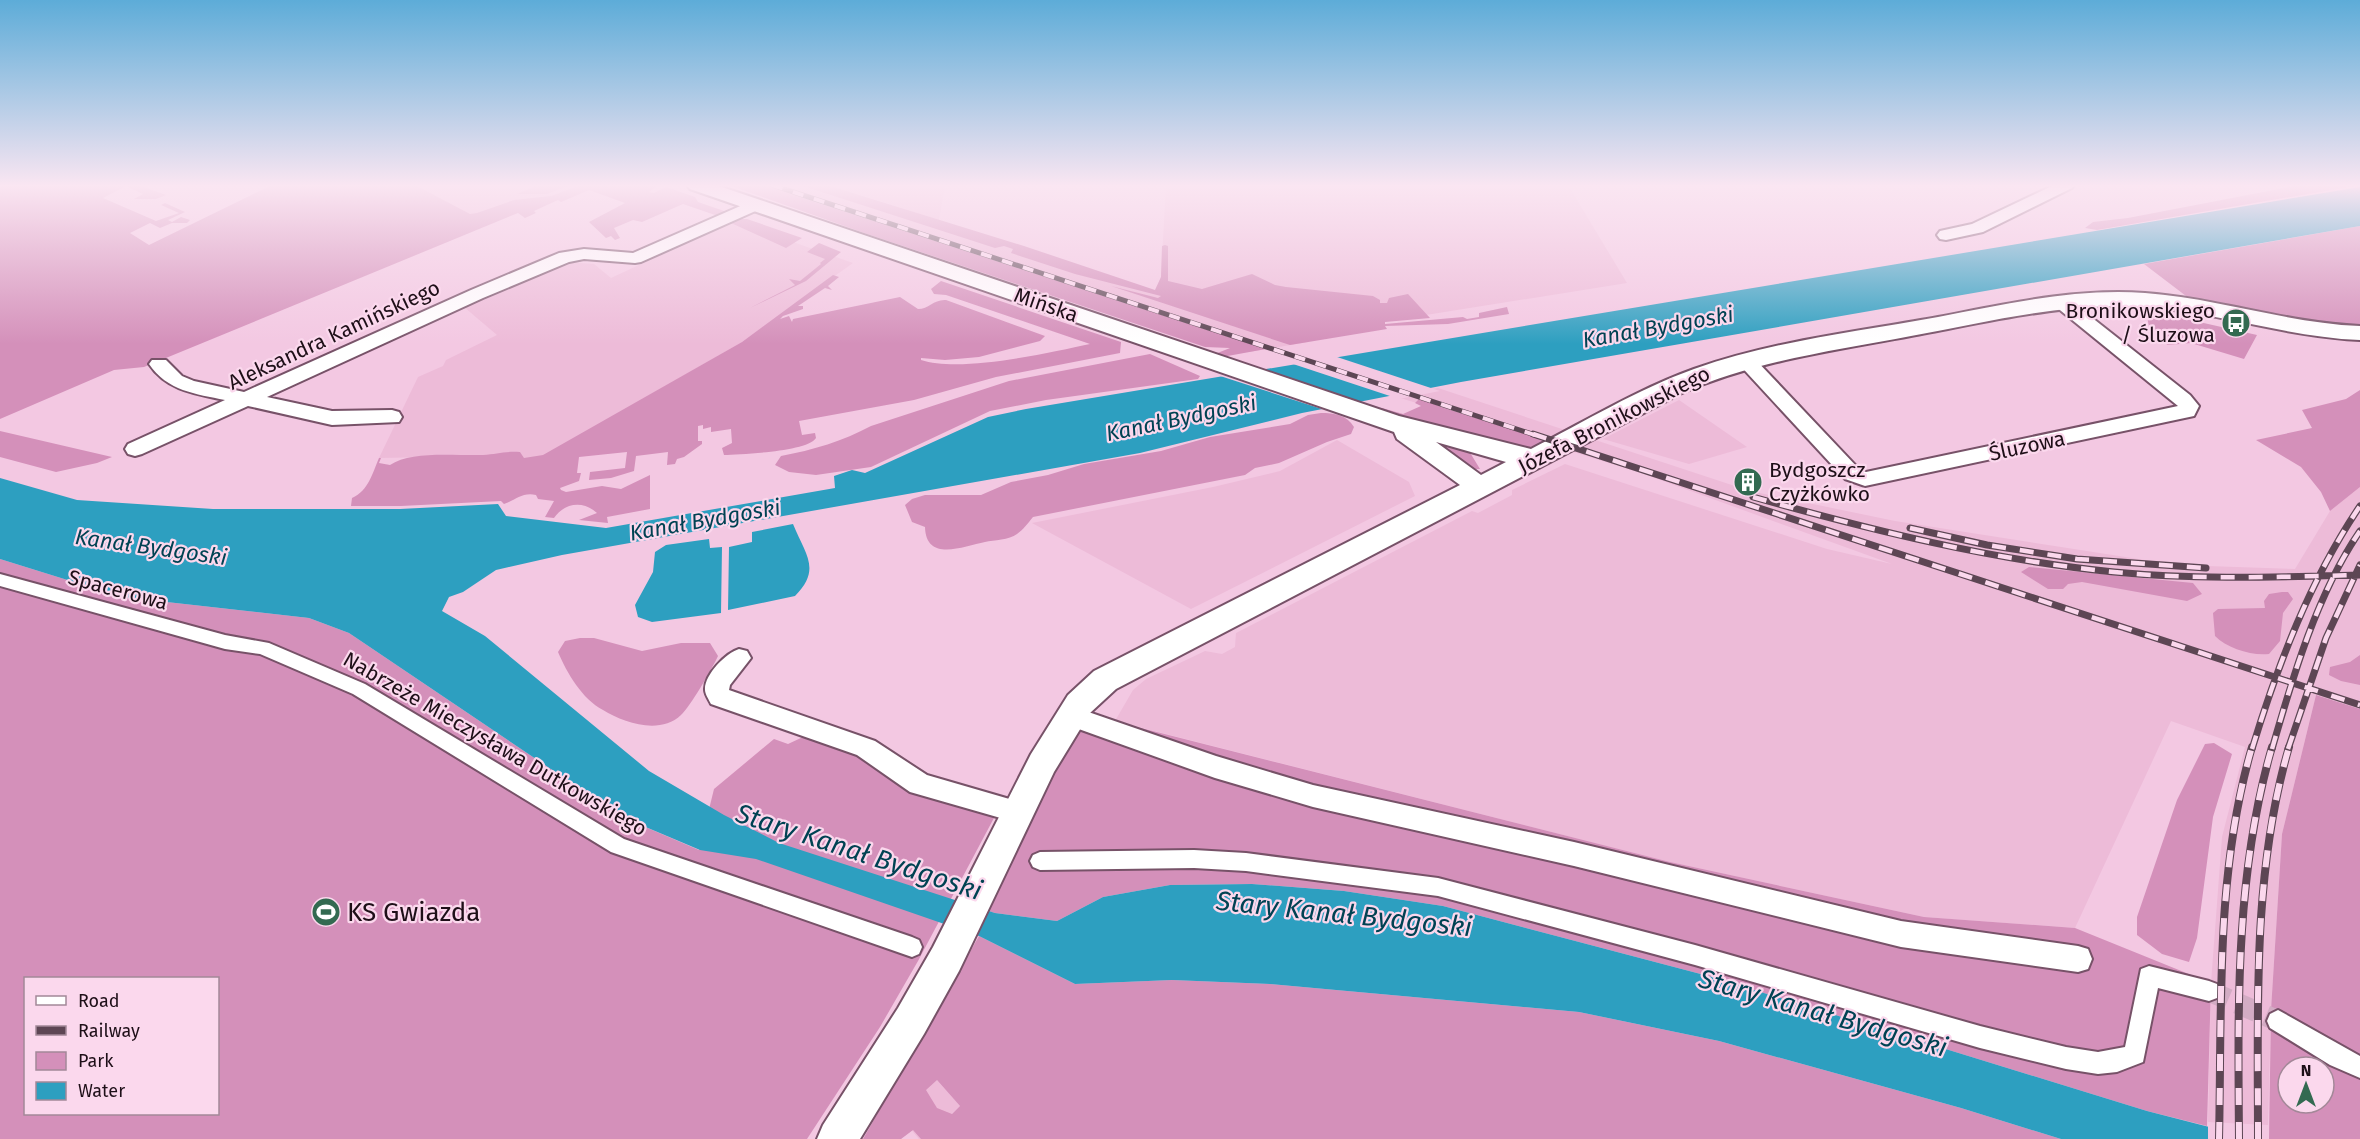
<svg xmlns="http://www.w3.org/2000/svg" width="2360" height="1139" font-family="'Fira Sans',sans-serif">
<style>
.built{fill:#edbbd8}
.green{fill:#d490ba;fill-rule:evenodd}
.water{fill:#2d9fc0}
.pier{fill:#f3c8e2}
.lines{fill:none;stroke-linecap:round;stroke-linejoin:round}
.pedestrian-tunnel{stroke:#d3acc4;stroke-width:21;stroke-dasharray:21 10;stroke-linecap:butt}
.pedestrian-casing{stroke:#775268;stroke-width:4}
.minor-casing{stroke:#775268;stroke-width:4}
.tertiary-casing{stroke:#775268;stroke-width:4}
.pedestrian{fill:#fff;fill-rule:evenodd}
.minor{fill:#fff;fill-rule:evenodd}
.tertiary{fill:#fff;fill-rule:evenodd}
.rail-far2-casing{stroke:#5d4654;stroke-width:5}
.rail-far1-casing{stroke:#5d4654;stroke-width:7}
.rail-casing{stroke:#5d4654;stroke-width:8}
.rail-far2{stroke:#fbd8ed;stroke-width:4;stroke-dasharray:11;stroke-linecap:butt}
.rail-far1{stroke:#fbd8ed;stroke-width:4.5;stroke-dasharray:14;stroke-linecap:butt}
.rail{stroke:#fbd8ed;stroke-width:6;stroke-dasharray:17;stroke-linecap:butt}
.labels{text-anchor:middle;dominant-baseline:central;stroke-width:4.5;stroke-linejoin:round;paint-order:stroke}
.street-label{font-size:21px;fill:#1e0f18;stroke:#fbd8ed}
.poi-label{font-size:21px;fill:#1e0f18;stroke:#fbd8ed;text-anchor:end}
.water-label{font-size:22px;font-style:italic;fill:#004253;stroke:#fbd8ed}
.near-poi-label{font-size:26px;fill:#1e0f18;stroke:#fbd8ed;text-anchor:start}
.near-water-label{font-size:27px;font-style:italic;fill:#004253;stroke:#fbd8ed}
</style>
<rect width="100%" height="100%" fill="#f3c8e2"/>
<path class="built" d="M 392,185 L 582,185 L 470,232 Z
M 759,185 L 816,185 L 1308,342 L 1249,352 Z
M 827,185 L 945,185 L 939,220 L 880,201 Z
M 1166,185 L 1568,185 L 1627,283 L 1407,318 L 1306,313 L 1158,285 L 1161,277 Z
M 733,221 L 853,263 L 742,342 L 537,460 L 485,456 L 379,458 L 418,377 L 443,366 L 446,360 L 497,335 L 464,307 L 568,262 L 594,264 L 611,278 Z
M 1438,388 L 1750,491 L 1895,521 L 2177,565 L 2295,569 L 2330,511 L 2360,487 L 2360,709 L 2316,695 L 2282,834 L 2271,1010 L 2268,1125 L 2208,1122 L 2211,983 L 2222,837 L 2245,747 L 2171,721 L 2075,928 L 1924,917 L 1670,862 L 1115,721 L 1133,690 L 1146,679 L 1205,651 L 1222,654 L 1235,647 L 1236,633 L 1472,511 L 1478,513 L 1512,495 L 1512,490 L 1565,464 L 1827,549 L 1892,564 L 1641,473 L 1394,396 Z
M 1679,400 L 1747,447 L 1689,464 L 1603,439 Z
M 1337,440 L 1409,482 L 1415,496 L 1191,609 L 1032,523 L 1213,487 L 1280,471 Z
M 936,1079 L 960,1106 L 924,1139 L 919,1139 L 898,1114 Z"/>
<path class="green" d="M 8,185 L 138,185 L 166,195 L 156,199 L 134,199 L 143,194 L 126,186 L 103,198 L 156,221 L 179,213 L 161,205 L 165,203 L 185,212 L 168,220 L 172,222 L 181,217 L 190,220 L 187,223 L 172,223 L 160,228 L 150,223 L 130,233 L 149,245 L 272,185 L 415,185 L 470,214 L 477,213 L 514,200 L 551,196 L 581,185 L 658,185 L 649,192 L 654,193 L 666,187 L 695,197 L 698,202 L 727,212 L 718,216 L 683,204 L 642,222 L 633,220 L 614,228 L 620,238 L 615,240 L 611,236 L 606,238 L 589,222 L 625,203 L 589,190 L 561,202 L 558,200 L 534,211 L 536,213 L 525,218 L 518,213 L 144,367 L 114,370 L 0,419 L 0,187 Z
M 539,185 L 570,185 L 547,194 L 517,194 Z
M 729,185 L 763,185 L 1266,349 L 1222,357 L 1215,354 L 1230,348 L 1205,347 L 867,234 Z
M 800,185 L 827,185 L 1024,246 L 1155,290 L 1161,277 L 1162,246 L 1165,245 L 1168,246 L 1168,281 L 1202,289 L 1252,274 L 1275,285 L 1286,287 L 1373,296 L 1380,300 L 1380,303 L 1387,303 L 1389,298 L 1408,294 L 1430,318 L 1385,322 L 1385,324 L 1463,317 L 1467,319 L 1479,317 L 1479,313 L 1507,307 L 1509,314 L 1448,324 L 1385,326 L 1387,329 L 1290,345 L 1111,286 L 1158,298 L 1161,296 L 1075,274 L 1011,253 L 1013,249 L 1004,246 L 995,248 Z
M 2300,185 L 2360,185 L 2097,230 L 2085,228 L 2093,222 L 2128,218 Z
M 737,219 L 747,219 L 802,238 L 786,248 L 731,223 L 653,258 Z
M 2360,226 L 2360,327 L 2328,326 L 2190,299 L 2144,264 Z
M 819,243 L 841,252 L 806,281 L 750,308 L 795,285 L 789,279 L 800,281 L 821,264 L 820,263 L 825,259 L 807,252 Z
M 833,275 L 839,277 L 828,286 L 832,290 L 825,288 L 798,306 L 803,306 L 803,309 L 783,316 L 780,319 L 789,316 L 792,322 L 793,319 L 900,297 L 918,309 C 929,309 934,299 946,300 L 1045,336 L 1040,341 L 979,357 L 945,360 L 921,358 L 921,360 C 961,373 1048,353 1090,344 L 946,295 L 934,294 L 931,289 L 941,281 L 1121,342 L 1120,353 L 996,377 L 914,400 L 799,421 L 802,435 L 815,433 L 816,438 C 807,452 742,454 724,455 L 722,448 L 732,443 L 731,429 L 711,432 L 711,427 L 703,429 L 703,425 L 698,426 L 698,441 L 702,441 L 702,444 L 684,457 L 677,459 L 675,464 L 667,465 L 668,452 L 636,456 L 634,471 L 611,478 L 589,480 L 590,472 L 625,468 L 627,452 L 579,457 L 577,473 L 581,473 L 579,481 L 560,488 L 561,490 L 566,492 L 602,486 L 621,489 L 650,475 L 650,509 L 607,517 L 608,523 L 579,520 L 597,513 C 583,500 564,503 554,518 L 545,517 L 554,501 L 538,499 L 536,495 C 522,492 516,500 504,504 L 501,501 L 401,506 L 351,506 L 352,498 C 369,490 372,474 379,458 L 381,458 L 379,463 L 390,465 C 411,450 457,456 483,455 C 497,454 504,451 520,452 L 524,458 L 543,455 L 742,342 Z
M 2146,310 L 2257,335 L 2244,359 L 2191,343 L 2168,345 L 2150,333 Z
M 1150,354 L 1200,376 L 1198,379 L 1046,400 L 990,411 L 871,467 L 816,475 L 789,472 L 775,465 L 781,456 C 813,450 843,441 871,426 L 1009,381 Z
M 2360,390 L 2360,487 L 2330,511 L 2321,492 L 2301,467 L 2256,440 L 2312,428 L 2302,410 L 2346,399 Z
M 1420,398 L 1441,407 L 1551,442 C 1541,445 1533,448 1522,447 C 1508,445 1477,431 1467,437 L 1377,409 L 1382,408 L 1403,414 L 1421,406 L 1415,403 Z
M 1321,413 C 1334,413 1347,415 1354,427 L 1351,434 L 1327,442 L 1279,463 L 1255,468 L 1245,475 L 1033,517 C 1028,523 1023,530 1017,534 C 1009,540 994,540 985,542 C 964,546 926,563 925,527 L 912,522 L 905,505 L 912,499 L 925,495 L 981,495 L 1011,482 L 1048,475 L 1084,464 L 1161,451 L 1210,437 L 1290,424 L 1308,415 Z
M 0,431 L 112,457 L 97,463 L 56,472 L 0,457 Z
M 1415,432 L 1469,451 L 1480,469 L 1473,469 Z
M 0,559 L 122,597 L 309,618 L 349,633 L 622,817 L 699,850 L 714,789 L 774,739 L 788,744 L 803,737 L 814,737 L 995,816 L 918,961 L 880,1027 L 807,1139 L 0,1139 ZM 26,978 L 218,978 L 218,1114 L 26,1114 Z
M 2029,567 L 2193,583 L 2202,594 L 2187,601 L 2082,582 L 2068,584 L 2063,589 L 2048,589 L 2021,572 Z
M 2282,592 L 2288,592 L 2293,599 L 2283,613 L 2280,641 L 2269,654 C 2251,656 2227,648 2215,636 L 2213,613 L 2218,609 L 2265,608 L 2264,601 L 2269,594 Z
M 580,638 L 594,638 L 642,651 L 681,643 L 710,643 L 718,656 C 712,669 690,707 681,715 C 660,735 624,723 603,710 C 582,699 567,673 558,652 L 565,641 Z
M 2360,655 L 2360,685 L 2341,681 L 2329,675 L 2330,667 L 2350,662 Z
M 2316,695 L 2360,709 L 2360,1139 L 2269,1139 L 2271,1010 L 2282,834 ZM 2288,1067 L 2324,1067 L 2324,1103 L 2288,1103 Z
M 1074,711 L 1670,862 L 1924,917 L 2075,928 L 2211,983 L 2207,1126 L 2147,1111 L 1712,977 L 1443,906 L 1344,891 L 1252,884 L 1170,885 L 1103,897 L 1057,921 L 995,913 L 972,906 Z
M 2214,743 L 2232,754 L 2213,817 L 2197,938 L 2189,962 L 2162,954 L 2137,935 L 2137,917 L 2177,800 L 2205,744 Z
M 979,936 L 1075,984 L 1172,980 L 1270,984 L 1579,1012 L 1719,1041 L 1961,1108 L 2061,1139 L 921,1139 L 913,1130 L 901,1139 L 863,1139 ZM 937,1080 L 960,1106 L 952,1114 L 937,1108 L 926,1090 Z"/>
<path class="water" d="M 2360,187 L 2360,226 L 1461,382 L 1302,413 L 1140,453 L 562,555 L 496,570 L 463,592 L 449,597 L 442,611 L 485,636 L 649,771 L 724,815 L 779,843 L 995,913 L 1057,921 L 1103,897 L 1170,885 L 1252,884 L 1344,891 L 1443,906 L 1712,977 L 2147,1111 L 2256,1139 L 2061,1139 L 1961,1108 L 1719,1041 L 1579,1012 L 1270,984 L 1172,980 L 1075,984 L 979,936 L 756,859 L 700,850 L 622,817 L 349,633 L 309,618 L 122,597 L 0,559 L 0,478 L 77,500 L 213,509 L 400,509 L 498,504 L 506,516 L 606,528 L 835,488 L 834,476 L 852,470 L 865,473 L 988,417 L 1026,409 Z
M 793,524 C 805,554 822,569 795,596 L 728,610 L 729,547 L 752,542 L 752,532 Z
M 709,539 L 710,548 L 722,547 L 721,613 L 652,622 L 638,617 L 635,605 L 653,572 L 655,552 L 666,545 Z"/>
<path class="pier" d="M 1334,356 L 1440,391 L 1399,399 L 1290,363 Z
M 1258,367 L 1365,405 L 1328,411 L 1214,374 Z
M 2208,1123 L 2257,1136 L 2259,1139 L 2208,1139 Z"/>
<g class="lines">
<path class="pedestrian-tunnel" d="M 2209,991 L 2278,1021"/>
<g class="pedestrian-casing">
<path id="pedestrian" d="M 0,574 L 225,635 L 269,643 L 365,684 L 624,839 L 912,937 L 919,940 L 922,947 L 919,954 L 912,957 L 611,852 L 353,694 L 260,654 L 225,649 L 0,586 Z
M 1194,850 L 1246,853 L 1438,878 L 1695,945 L 1980,1026 L 2066,1047 L 2098,1052 L 2125,1047 L 2141,969 L 2149,966 L 2209,981 L 2217,984 L 2220,991 L 2217,998 L 2209,1001 L 2158,988 L 2143,1062 L 2117,1072 L 2098,1074 L 2066,1069 L 1980,1048 L 1695,965 L 1438,896 L 1246,871 L 1194,868 L 1040,870 L 1033,867 L 1030,861 L 1033,855 L 1040,852 Z
M 2278,1010 L 2360,1056 L 2360,1078 L 2330,1065 L 2270,1028 L 2267,1021 L 2270,1014 Z"/>
</g>
<g class="minor-casing">
<path id="minor" d="M 2054,185 L 2074,185 L 2072,188 L 1983,232 L 1946,240 L 1940,239 L 1937,235 L 1940,231 L 1972,224 Z
M 754,200 L 762,205 L 760,209 L 641,262 L 635,263 L 584,259 L 569,262 L 483,298 L 267,397 L 332,411 L 392,410 L 399,412 L 402,417 L 399,422 L 332,425 L 248,406 L 142,454 L 135,456 L 128,454 L 125,449 L 128,444 L 225,400 C 196,394 167,391 149,364 L 152,360 L 166,360 L 182,376 L 194,381 L 244,392 L 471,290 L 559,253 L 584,249 L 633,253 Z
M 2061,297 L 2067,298 L 2190,395 L 2199,406 L 2194,416 L 1865,486 L 1845,479 L 1736,361 L 1739,357 L 1753,357 L 1859,469 L 1866,472 L 2178,406 L 2055,306 L 2052,302 L 2055,298 Z
M 739,649 L 747,651 L 751,658 L 730,685 L 729,690 L 875,741 L 927,775 L 1027,804 L 1031,812 L 1027,820 L 1018,823 L 910,792 L 857,755 L 711,704 C 709,700 705,694 705,690 C 704,675 726,653 739,649 Z
M 1071,706 L 1216,756 L 1313,785 L 1574,842 L 1901,921 L 2078,946 L 2088,949 L 2092,959 L 2088,969 L 2078,972 L 1901,947 L 1574,866 L 1313,807 L 1215,778 L 1062,723 L 1059,716 L 1062,709 Z"/>
</g>
<g class="tertiary-casing">
<path id="tertiary" d="M 687,185 L 716,185 L 1399,416 L 1531,449 C 1584,422 1638,389 1694,369 C 1773,341 1856,332 1938,317 C 2006,304 2075,288 2145,293 C 2217,298 2287,323 2360,326 L 2360,340 C 2287,337 2217,312 2145,307 C 2065,302 1988,322 1911,336 C 1832,351 1755,361 1682,393 L 1116,689 L 1090,713 L 1054,772 L 959,971 L 924,1034 L 860,1139 L 817,1139 L 823,1125 L 898,1008 L 933,947 L 1031,754 L 1068,695 L 1094,671 L 1460,485 L 1397,439 L 1394,432 L 690,189 ZM 1436,442 L 1506,462 L 1481,475 Z"/>
</g>
<use href="#pedestrian" class="pedestrian"/>
<use href="#minor" class="minor"/>
<use href="#tertiary" class="tertiary"/>
<g class="rail-far2-casing">
<path id="rail-far2" d="M 772,185 L 1538,436"/>
</g>
<g class="rail-far1-casing">
<path id="rail-far1" d="M 1533,434 L 2360,705
M 1753,497 C 1871,530 1991,560 2114,572 C 2196,580 2278,577 2360,575
M 1910,528 L 1987,545 L 2077,559 L 2206,568
M 2252,749 C 2278,664 2310,580 2360,506
M 2272,749 C 2293,676 2317,594 2360,531
M 2288,749 L 2326,638 L 2360,565"/>
</g>
<g class="rail-casing">
<path id="rail" d="M 2219,1139 C 2222,1008 2215,874 2252,747
M 2239,1139 C 2238,1007 2235,875 2272,747
M 2258,1139 C 2258,1009 2252,874 2289,747"/>
</g>
<use href="#rail-far2" class="rail-far2"/>
<use href="#rail-far1" class="rail-far1"/>
<use href="#rail" class="rail"/>
</g>
<linearGradient id="sky" x2="0" y2="1"><stop stop-color="#5dacd8"/><stop offset="0.54" stop-color="#fae6f2"/><stop offset="1" stop-color="#fae6f2" stop-opacity="0"/></linearGradient>
<rect width="2360" height="344" fill="url(#sky)"/>
<defs>
<g id="bus-disc" transform="scale(1.5)"><circle r="9.5" fill="#336a51" stroke="#fbd8ed"/><path d="M-5-6H5V4H4V6H2V4H-2V6H-4V4H-5ZM-3.5-4V0h7V-4ZM-3.5 1.2v1.5H-2V1.2ZM2 1.2v1.5H3.5V1.2Z" fill="#fff"/></g>
<g id="building-disc" transform="scale(1.5)"><circle r="9.5" fill="#336a51" stroke="#fbd8ed"/><path d="M-4-6H4V6H1V3H-1V6H-4ZM-2.5-4.3h1.7v1.8h-1.7ZM.8-4.3h1.7v1.8H.8ZM-2.5-1h1.7V.8h-1.7ZM.8-1h1.7V.8H.8Z" fill="#fff"/></g>
<g id="stadium-disc" transform="scale(1.5)"><circle r="9.5" fill="#336a51" stroke="#fbd8ed"/><path d="M0-5a6.5 5 0 1 0 0 10a6.5 5 0 1 0 0-10ZM-3.5-1.8h7v3.6h-7Z" fill="#fff"/></g>
</defs>
<g fill-rule="evenodd">
<use href="#bus-disc" x="2236" y="323"/>
<use href="#building-disc" x="1748" y="482"/>
<use href="#stadium-disc" x="326" y="912"/>
</g>
<g class="labels">
<g class="street-label">
<text transform="translate(1046 305) rotate(19)">Mińska</text>
<text transform="translate(334 335) rotate(-25)">Aleksandra Kamińskiego</text>
<text transform="translate(1614 420) rotate(-27)">Józefa Bronikowskiego</text>
<text transform="translate(2027 446) rotate(-12)">Śluzowa</text>
<text transform="translate(118 590) rotate(15)">Spacerowa</text>
<text transform="translate(495 744) rotate(30)">Nabrzeże Mieczysława Dutkowskiego</text>
</g>
<g class="poi-label">
<text x="2215" y="311">Bronikowskiego<tspan x="2215" dy="24">/ Śluzowa</tspan></text>
<text x="1769" y="470" text-anchor="start">Bydgoszcz<tspan x="1769" dy="24">Czyżkówko</tspan></text>
</g>
<g class="water-label">
<text transform="translate(1658 327) rotate(-10)">Kanał Bydgoski</text>
<text transform="translate(1181 418) rotate(-12)">Kanał Bydgoski</text>
<text transform="translate(705 520) rotate(-10)">Kanał Bydgoski</text>
<text transform="translate(151 547) rotate(8)">Kanał Bydgoski</text>
</g>
<g class="near-poi-label">
<text x="347" y="912">KS Gwiazda</text>
</g>
<g class="near-water-label">
<text transform="translate(859 852) rotate(18)">Stary Kanał Bydgoski</text>
<text transform="translate(1344 914) rotate(6)">Stary Kanał Bydgoski</text>
<text transform="translate(1823 1013) rotate(16)">Stary Kanał Bydgoski</text>
</g>
</g>
<rect x="24" y="977" width="195" height="138" fill="#fbd8ed" stroke="#a38898" stroke-width="1.5"/>
<rect x="36" y="996" width="30" height="9" fill="#ffffff" stroke="#a38898" stroke-width="1.5"/>
<text x="78" y="1007" font-size="18" fill="#1e0f18">Road</text>
<rect x="36" y="1026" width="30" height="9" fill="#5d4654" stroke="#a38898" stroke-width="1.5"/>
<text x="78" y="1037" font-size="18" fill="#1e0f18">Railway</text>
<rect x="36" y="1052" width="30" height="18" fill="#d490ba" stroke="#a38898" stroke-width="1.5"/>
<text x="78" y="1067" font-size="18" fill="#1e0f18">Park</text>
<rect x="36" y="1082" width="30" height="18" fill="#2d9fc0" stroke="#a38898" stroke-width="1.5"/>
<text x="78" y="1097" font-size="18" fill="#1e0f18">Water</text>
<g transform="translate(2306 1085)"><circle r="28" fill="#fbd8ed" stroke="#a38898" stroke-width="1.5"/>
<path d="M0-4.5L10 22L0 15L-10 22Z" fill="#336a51"/>
<text y="-9" font-size="16" font-weight="bold" text-anchor="middle" fill="#1e0f18">N</text>
</g>
</svg>
